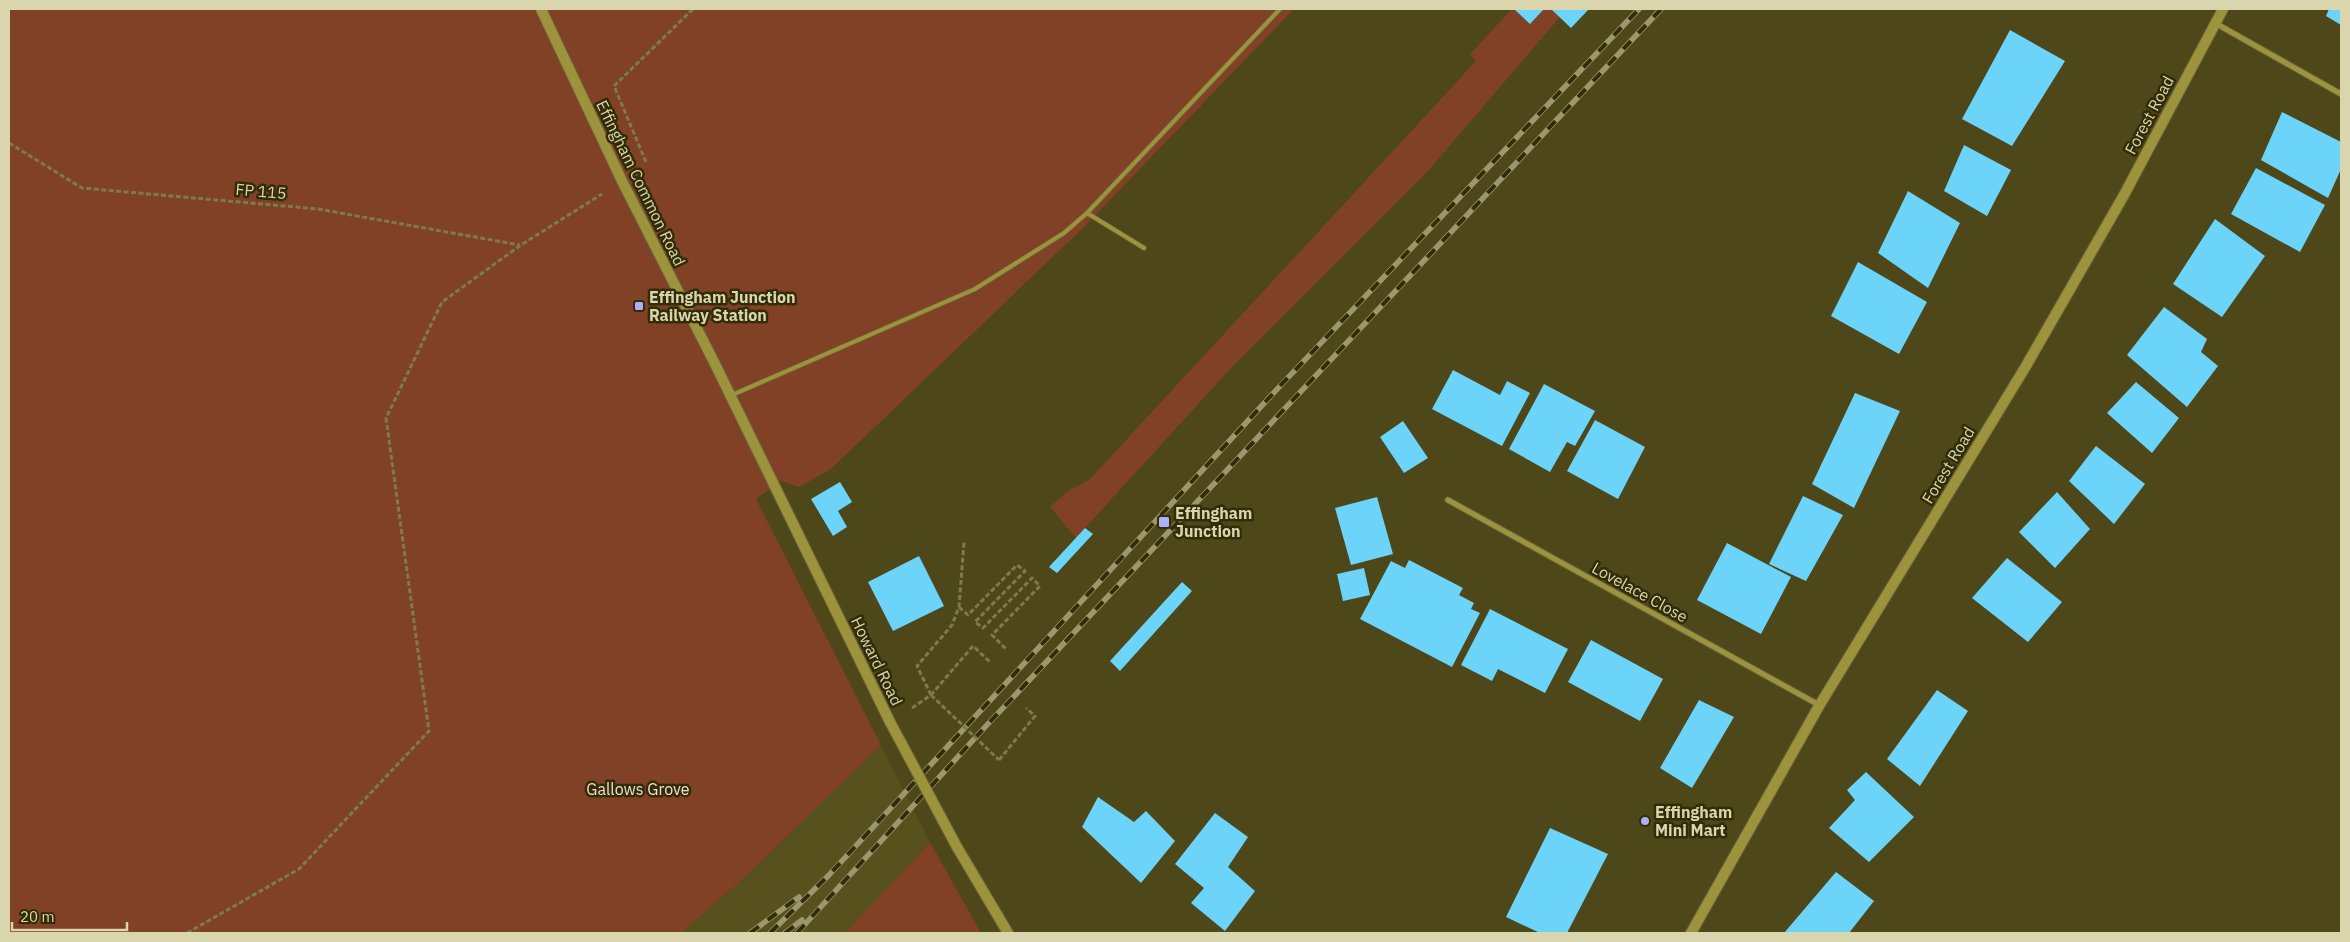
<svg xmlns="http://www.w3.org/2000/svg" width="2350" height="942" font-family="'IBM Plex Sans',sans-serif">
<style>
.built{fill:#57511e}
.green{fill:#804126}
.building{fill:#6cd4f8}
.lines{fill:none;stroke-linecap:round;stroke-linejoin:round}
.lane-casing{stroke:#6b663a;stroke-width:5.5}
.street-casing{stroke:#6b663a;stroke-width:7}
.secondary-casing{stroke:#6b663a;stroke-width:12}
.path{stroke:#7f7a4e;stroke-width:3;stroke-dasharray:5 2.5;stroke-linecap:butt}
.lane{stroke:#9d933c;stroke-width:4}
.street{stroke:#9d933c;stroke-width:5}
.secondary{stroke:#9d933c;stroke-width:10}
.rail-casing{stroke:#9c976c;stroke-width:5.5}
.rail{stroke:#322d08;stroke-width:4;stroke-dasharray:11;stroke-linecap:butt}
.secondary-bridge-casing{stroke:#6b663a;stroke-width:12;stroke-linecap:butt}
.path-bridge{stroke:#7f7a4e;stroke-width:3;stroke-dasharray:5 2.5;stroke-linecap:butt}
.secondary-bridge{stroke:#9d933c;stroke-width:10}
.poi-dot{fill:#adaffb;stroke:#322d08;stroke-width:2}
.labels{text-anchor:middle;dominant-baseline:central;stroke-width:5;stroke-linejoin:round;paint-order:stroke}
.street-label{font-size:16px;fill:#d9d5ac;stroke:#322d08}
.poi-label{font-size:16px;font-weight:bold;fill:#d9d5ac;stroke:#322d08;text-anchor:start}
.park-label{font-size:16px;fill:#f2dcd3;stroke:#322d08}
</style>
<rect width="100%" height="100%" fill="#4d471a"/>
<path class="built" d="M 881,745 L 930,842 L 845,933 L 681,933 L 744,878 Z"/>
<path class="green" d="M 9,9 L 1294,9 L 1084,227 L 831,469 L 799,487 L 781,481 L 756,499 L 881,745 L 744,878 L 681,933 L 9,933 Z
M 1512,9 L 1514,9 L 1530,24 L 1544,9 L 1551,9 L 1560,17 L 1428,171 L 1232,367 L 1076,538 L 1050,507 L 1069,490 L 1089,480 L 1476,61 L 1470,54 Z
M 930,842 L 981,933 L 845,933 Z"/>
<path class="building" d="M 1514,9 L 1544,9 L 1530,24 Z
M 1551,9 L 1589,9 L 1571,28 Z
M 2329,9 L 2341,9 L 2341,25 L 2326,16 Z
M 2010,30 L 2065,61 L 2012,146 L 1962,119 Z
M 2282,112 L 2341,142 L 2341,169 L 2328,198 L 2261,160 Z
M 1964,145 L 2011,170 L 1987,216 L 1944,191 Z
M 2256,168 L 2325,205 L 2300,252 L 2231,214 Z
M 1908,191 L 1960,223 L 1928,288 L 1878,253 Z
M 2215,219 L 2265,256 L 2222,317 L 2173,284 Z
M 1858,262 L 1927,302 L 1899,354 L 1831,316 Z
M 2164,307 L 2207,339 L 2201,352 L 2218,366 L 2187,407 L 2127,355 Z
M 1453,370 L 1500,395 L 1507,381 L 1530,393 L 1502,446 L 1432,409 Z
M 2136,382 L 2179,418 L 2152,453 L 2107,413 Z
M 1544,384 L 1595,411 L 1575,446 L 1567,442 L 1550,472 L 1509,449 Z
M 1855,393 L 1900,411 L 1854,508 L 1812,484 Z
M 1595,420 L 1645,447 L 1618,499 L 1567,471 Z
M 1403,421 L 1428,458 L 1404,473 L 1380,437 Z
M 2096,446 L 2145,484 L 2114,524 L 2069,481 Z
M 840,482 L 852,502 L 838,511 L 847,527 L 833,536 L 811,499 Z
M 2057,492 L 2090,529 L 2055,568 L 2019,532 Z
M 1803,496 L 1843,515 L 1806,581 L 1769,564 Z
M 1377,497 L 1393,554 L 1351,565 L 1335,508 Z
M 1085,528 L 1093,534 L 1057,573 L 1049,567 Z
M 1727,543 L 1791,577 L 1761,634 L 1697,600 Z
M 919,556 L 944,606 L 893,631 L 868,582 Z
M 2007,558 L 2062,602 L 2028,642 L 1972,598 Z
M 1409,560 L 1463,588 L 1459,595 L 1474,603 L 1471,609 L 1480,613 L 1452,667 L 1360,619 L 1391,561 L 1405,568 Z
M 1364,568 L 1370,595 L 1343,601 L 1337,574 Z
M 1182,582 L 1192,591 L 1120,671 L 1110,661 Z
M 1490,609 L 1568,649 L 1545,693 L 1498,669 L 1492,681 L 1461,665 Z
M 1591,640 L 1663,679 L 1640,721 L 1568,682 Z
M 1937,690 L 1968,711 L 1920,786 L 1887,759 Z
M 1699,700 L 1734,717 L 1692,788 L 1660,768 Z
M 1866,772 L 1914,817 L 1869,862 L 1829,828 L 1855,800 L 1847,790 Z
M 1098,797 L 1134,822 L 1146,811 L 1175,841 L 1141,883 L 1082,827 Z
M 1215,813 L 1248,837 L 1228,867 L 1255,891 L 1225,931 L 1191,903 L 1204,888 L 1175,864 Z
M 1550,828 L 1608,854 L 1567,933 L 1540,933 L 1506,917 Z
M 1836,872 L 1874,901 L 1849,933 L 1784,933 Z"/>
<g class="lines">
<g class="lane-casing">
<path id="lane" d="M 1087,213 L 1144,248
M 732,395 L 975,289 L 1064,233 L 1087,213 L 1280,9"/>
</g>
<g class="street-casing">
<path id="street" d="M 2215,23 L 2341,94
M 1448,500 L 1819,705"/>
</g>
<g class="secondary-casing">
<path id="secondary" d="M 541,9 L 622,181 L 715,364 L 890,722
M 957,847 L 1008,933
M 1691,933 L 1819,706 L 2026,366 L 2124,195 L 2223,9"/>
</g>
<path class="path" d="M 9,143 L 82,188 L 318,209 L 520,245
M 646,162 L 614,86 L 693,9
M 959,607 L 968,615 L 1017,565 L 1025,571 L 975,622 L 983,628 L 1032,578 L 1040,586 L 992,635 L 1006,649
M 931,695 L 917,666 L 952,625 L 959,607 L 964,542
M 912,708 L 931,695 L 973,646 L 991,663
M 999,760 L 1035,716 L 1026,708
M 187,933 L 299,869 L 429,731 L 386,418 L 442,302 L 521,245 L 602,194"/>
<use href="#lane" class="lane"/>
<use href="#street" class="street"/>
<use href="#secondary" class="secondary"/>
<g class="rail-casing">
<path id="rail" d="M 750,933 L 799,897
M 770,933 L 829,875 L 1280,386 L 1639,9
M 785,933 L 802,920
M 797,933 L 986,726 L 1661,9"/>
</g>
<use href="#rail" class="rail"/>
<g class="secondary-bridge-casing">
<path id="secondary-bridge" d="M 890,722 L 957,847"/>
</g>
<path class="path-bridge" d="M 931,695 L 999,760"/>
<use href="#secondary-bridge" class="secondary-bridge"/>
</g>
<g class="poi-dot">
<rect x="634" y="301" width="10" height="10" rx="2.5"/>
<rect x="1158" y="516" width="12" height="12" rx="2.5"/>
<circle cx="1645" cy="821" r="5"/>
</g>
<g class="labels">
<g class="street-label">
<text transform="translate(2149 115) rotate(-62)">Forest Road</text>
<text transform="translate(641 183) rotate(64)">Effingham Common Road</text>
<text transform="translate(261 191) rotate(5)">FP 115</text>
<text transform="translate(1948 465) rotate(-59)">Forest Road</text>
<text transform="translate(1640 592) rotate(29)">Lovelace Close</text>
<text transform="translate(877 661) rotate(64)">Howard Road</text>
</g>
<g class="poi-label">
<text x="649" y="297">Effingham Junction<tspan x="649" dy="18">Railway Station</tspan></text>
<text x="1175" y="513">Effingham<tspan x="1175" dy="18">Junction</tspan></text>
<text x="1655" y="812">Effingham<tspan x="1655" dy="18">Mini Mart</tspan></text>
</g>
<g class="park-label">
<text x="638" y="789">Gallows Grove</text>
</g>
</g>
<rect width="2350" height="942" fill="none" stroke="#d9d5ac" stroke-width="20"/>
<path d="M12 922v8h115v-8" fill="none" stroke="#d9d5ac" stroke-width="2.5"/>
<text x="20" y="922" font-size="15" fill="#d9d5ac" stroke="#322d08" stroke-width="4" paint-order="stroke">20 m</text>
</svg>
